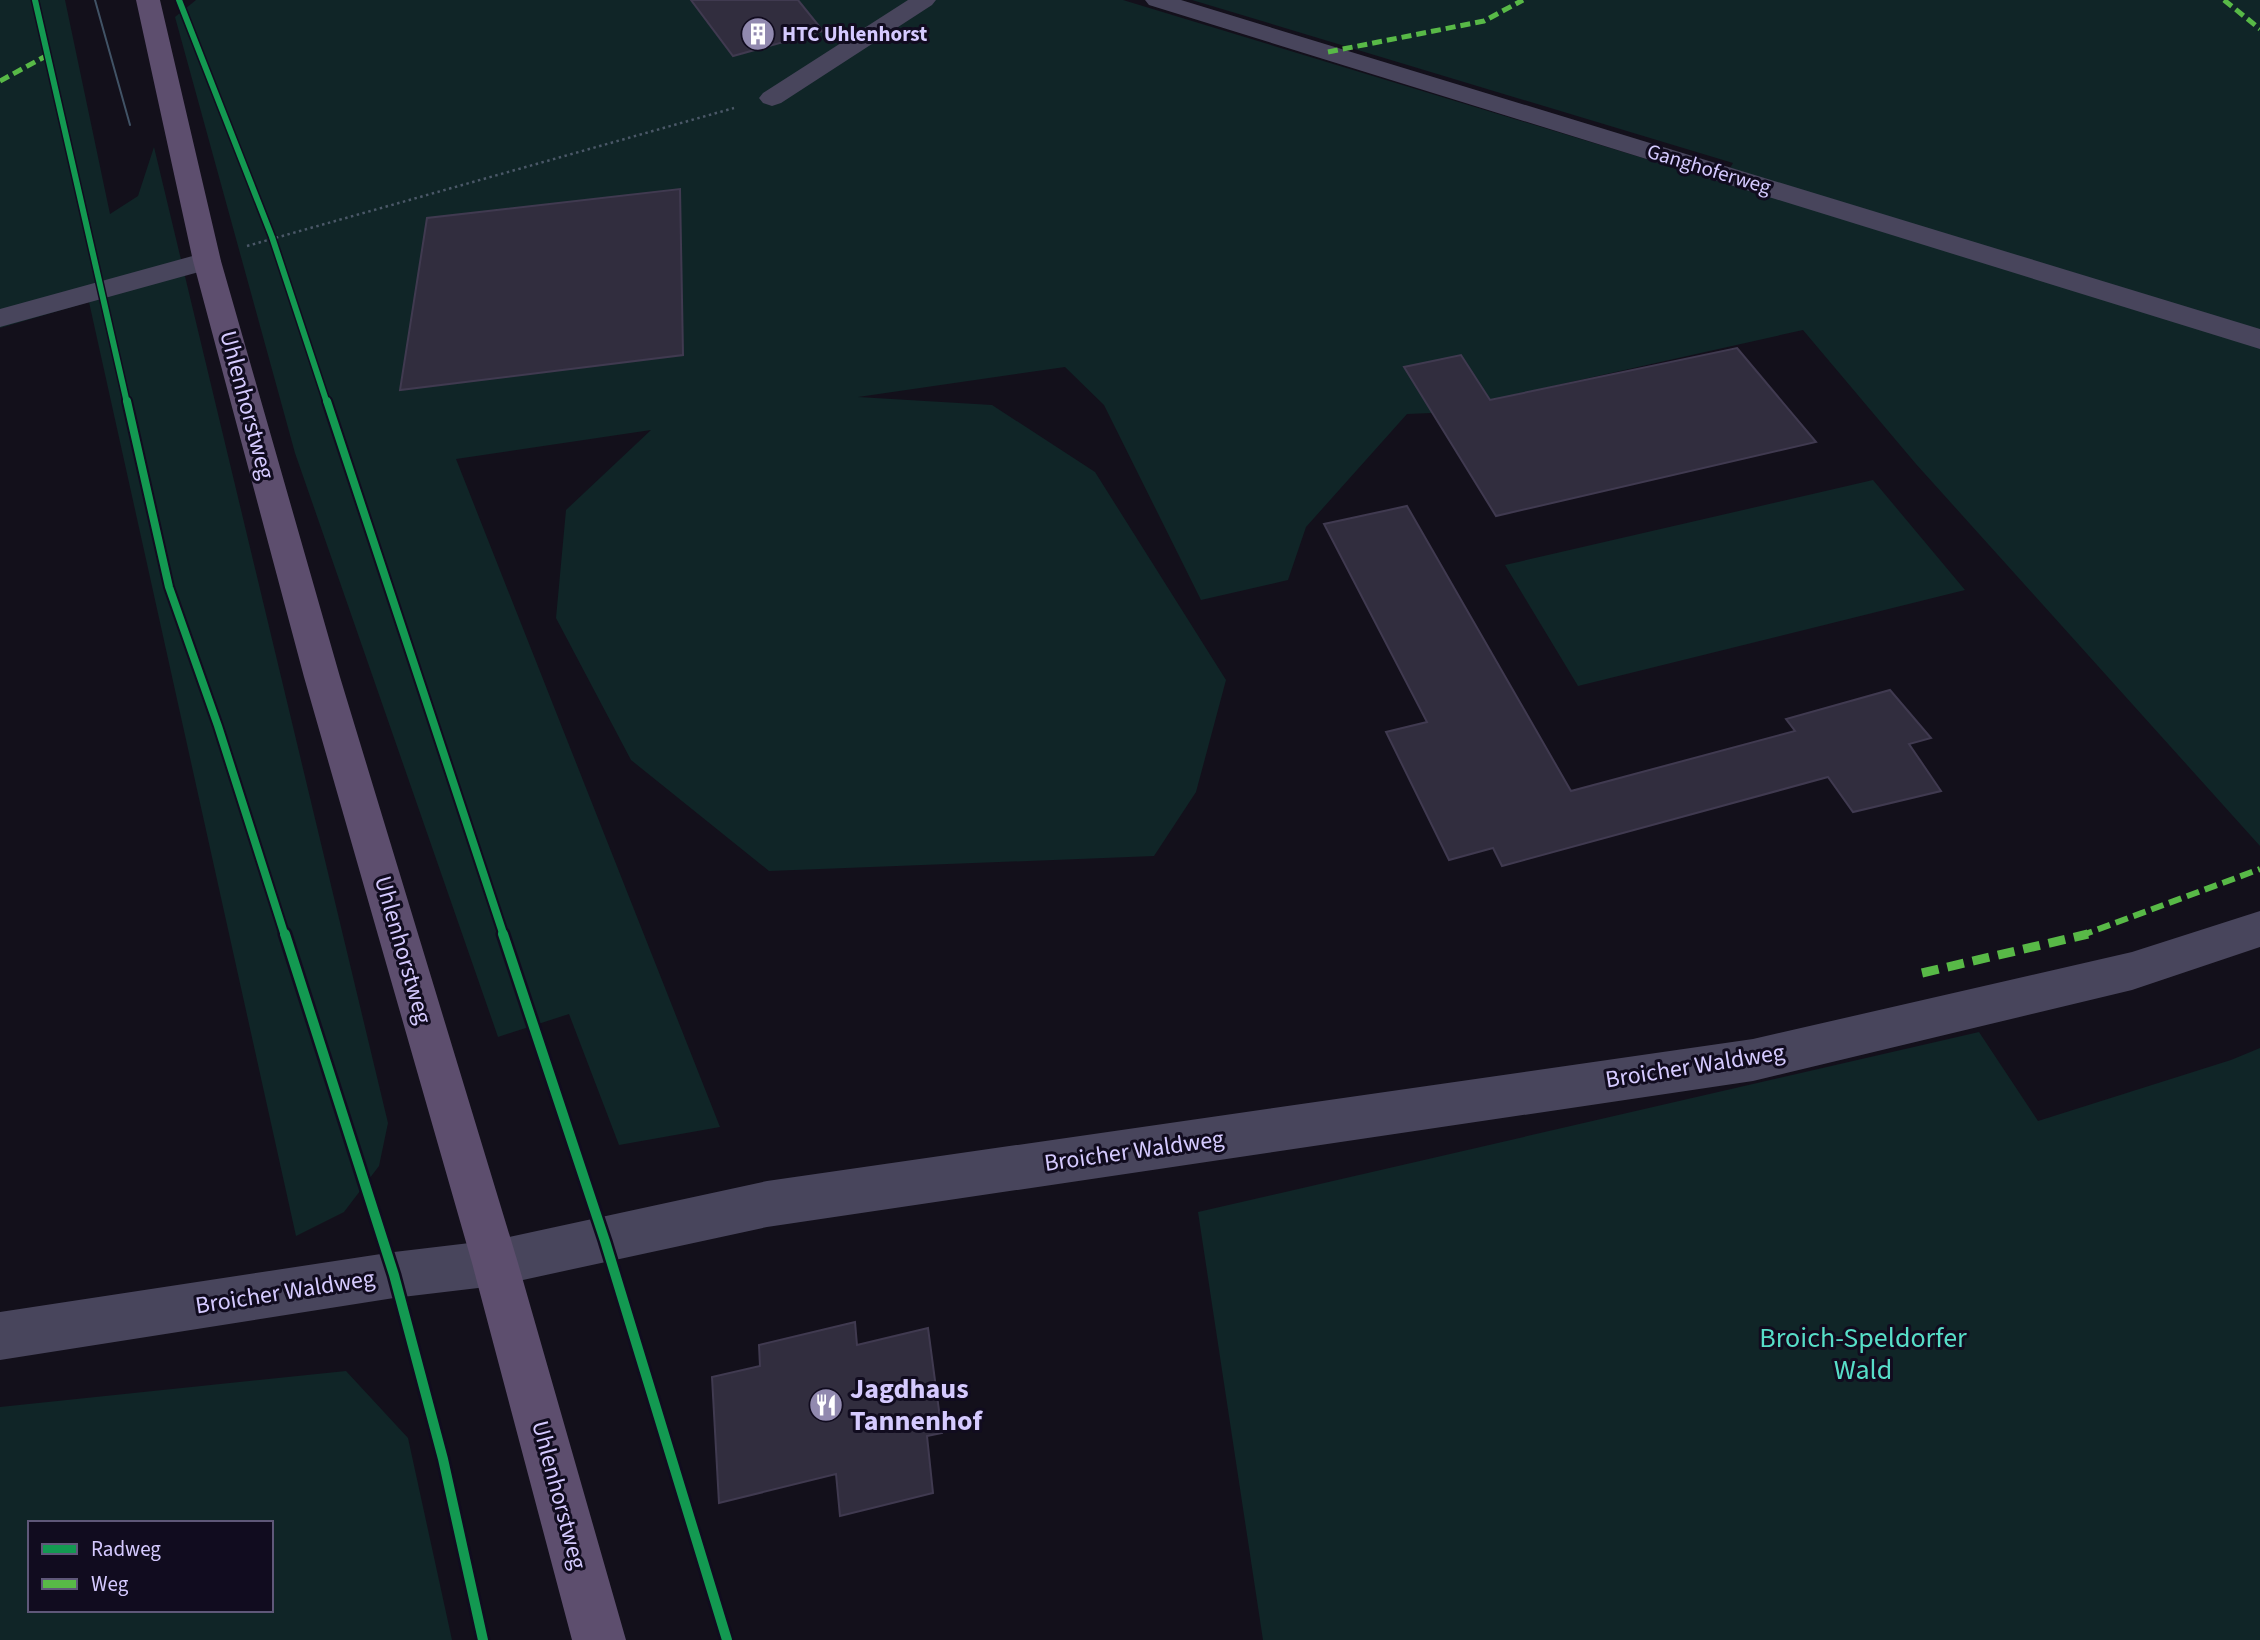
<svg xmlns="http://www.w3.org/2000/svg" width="2260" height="1640" font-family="'Source Sans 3',sans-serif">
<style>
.green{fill:#102527;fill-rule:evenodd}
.building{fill:#312d3e;stroke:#403a50;stroke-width:2}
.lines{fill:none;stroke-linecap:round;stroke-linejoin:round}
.path{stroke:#4b5868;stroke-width:2.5;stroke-dasharray:2.5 3.5;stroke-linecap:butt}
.minor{fill:#48455c;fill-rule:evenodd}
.major{fill:#5d4e6e;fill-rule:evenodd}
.tram{stroke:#415366;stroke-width:2}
.quiet-far2{stroke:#58b947;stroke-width:5;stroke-dasharray:10 5;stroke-linecap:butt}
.quiet-far1{stroke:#58b947;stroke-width:6;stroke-dasharray:13 6;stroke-linecap:butt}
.quiet{stroke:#58b947;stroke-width:9;stroke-dasharray:17 9;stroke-linecap:butt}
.cycleway-far2-casing{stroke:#110c1f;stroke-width:9}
.cycleway-far1-casing{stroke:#110c1f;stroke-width:12}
.cycleway-casing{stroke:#110c1f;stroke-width:15}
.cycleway-far2{stroke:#139951;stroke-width:6}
.cycleway-far1{stroke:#139951;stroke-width:8}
.cycleway{stroke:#139951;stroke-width:10}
.labels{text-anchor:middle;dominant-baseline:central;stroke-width:6;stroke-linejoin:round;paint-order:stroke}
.far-poi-label{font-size:21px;font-weight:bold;fill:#d5caff;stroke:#110c1f;text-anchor:start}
.far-street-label{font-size:21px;fill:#d5caff;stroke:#110c1f}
.street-label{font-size:24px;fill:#d5caff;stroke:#110c1f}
.near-park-label{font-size:28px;fill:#57dec8;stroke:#110c1f}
.near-poi-label{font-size:28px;font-weight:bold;fill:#d5caff;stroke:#110c1f;text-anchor:start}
</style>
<rect width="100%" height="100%" fill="#13101b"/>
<path class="green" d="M 0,0 L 65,0 L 110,214 L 138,196 L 154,147 L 388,1123 L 379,1166 L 344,1212 L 296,1236 L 89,302 L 0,328 Z
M 196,0 L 1123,0 L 1722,182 L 1733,163 L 1192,0 L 2260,0 L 2260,846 L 1916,464 L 1803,330 L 1490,400 L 1431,413 L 1407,414 L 1306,527 L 1288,580 L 1201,600 L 1104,405 L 1065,367 L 858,397 L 992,405 L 1095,472 L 1226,680 L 1196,792 L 1154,856 L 769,871 L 631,760 L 556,618 L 566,510 L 651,430 L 456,459 L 720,1127 L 619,1145 L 569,1014 L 498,1037 L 295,453 L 175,17 Z
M 1873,480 L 1965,590 L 1578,686 L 1505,565 Z
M 1979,1032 L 2038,1121 L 2231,1060 L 2260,1048 L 2260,1640 L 1263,1640 L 1198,1212 Z
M 346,1371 L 408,1438 L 452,1640 L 0,1640 L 0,1407 ZM 30,1523 L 271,1523 L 271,1610 L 30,1610 Z"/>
<path class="building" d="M 691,0 L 798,0 L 823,31 L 733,56 Z
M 680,189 L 683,355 L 400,390 L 427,218 Z
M 1737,348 L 1816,442 L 1496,516 L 1404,367 L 1461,355 L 1490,400 Z
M 1407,506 L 1571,791 L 1795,731 L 1786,719 L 1890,690 L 1931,738 L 1909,744 L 1941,791 L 1853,812 L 1828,777 L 1502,866 L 1493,848 L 1449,860 L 1386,732 L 1427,722 L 1324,524 Z
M 855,1322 L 857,1345 L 928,1328 L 942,1433 L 927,1436 L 933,1493 L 840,1516 L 836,1474 L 719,1503 L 712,1377 L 760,1366 L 759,1345 Z"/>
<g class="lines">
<path class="path" d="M 247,246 L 734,108"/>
<path class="minor" d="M 908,0 L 936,0 L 932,5 L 781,103 L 772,106 L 763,103 L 759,98 L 763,93 Z
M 1145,0 L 1181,0 L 2260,329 L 2260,349 L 1149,5 Z
M 207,252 L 217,255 L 221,261 L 217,267 L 0,327 L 0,309 Z
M 2260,911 L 2260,947 L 2132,990 L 1753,1081 L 767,1227 L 495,1286 L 394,1298 L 0,1360 L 0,1312 L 394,1252 L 495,1240 L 767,1181 L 1753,1039 L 2132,952 Z"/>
<path class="major" d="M 136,0 L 160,0 L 221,261 L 340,677 L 518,1263 L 626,1640 L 572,1640 L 472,1263 L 304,677 L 193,261 Z"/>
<path class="tram" d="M 95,0 L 130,125"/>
<path class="quiet-far2" d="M 2224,0 L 2260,29
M 1328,52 L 1484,21 L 1523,0
M 0,81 L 46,56"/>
<path class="quiet-far1" d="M 2080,936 L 2260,869"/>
<path class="quiet" d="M 1922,973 L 2088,934"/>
<g class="cycleway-far2-casing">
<path id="cycleway-far2" d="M 35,0 L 127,403
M 179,0 L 272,237 L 327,403"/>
</g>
<g class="cycleway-far1-casing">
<path id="cycleway-far1" d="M 127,401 L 169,587 L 218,726 L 285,936
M 327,401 L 504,936"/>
</g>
<g class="cycleway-casing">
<path id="cycleway" d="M 285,934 L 394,1275 L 443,1459 L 483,1640
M 503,934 L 605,1241 L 727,1640"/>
</g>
<use href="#cycleway-far2" class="cycleway-far2"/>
<use href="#cycleway-far1" class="cycleway-far1"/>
<use href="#cycleway" class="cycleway"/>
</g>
<defs>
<g id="building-disc" transform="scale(1.75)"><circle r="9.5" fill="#9189af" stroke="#110c1f"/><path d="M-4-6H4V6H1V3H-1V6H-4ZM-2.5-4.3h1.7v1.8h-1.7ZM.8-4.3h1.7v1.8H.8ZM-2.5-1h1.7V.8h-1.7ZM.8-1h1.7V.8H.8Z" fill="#fff"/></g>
<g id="restaurant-disc" transform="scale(1.75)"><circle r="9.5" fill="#9189af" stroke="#110c1f"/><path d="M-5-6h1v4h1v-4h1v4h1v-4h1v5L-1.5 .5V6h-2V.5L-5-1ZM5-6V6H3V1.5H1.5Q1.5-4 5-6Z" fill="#fff"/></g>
</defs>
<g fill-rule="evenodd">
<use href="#building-disc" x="758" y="34"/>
<use href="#restaurant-disc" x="826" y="1405"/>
</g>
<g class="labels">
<g class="far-poi-label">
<text x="782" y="34">HTC Uhlenhorst</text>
</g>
<g class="far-street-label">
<text transform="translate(1709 169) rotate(17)">Ganghoferweg</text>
</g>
<g class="street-label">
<text transform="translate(247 405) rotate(75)">Uhlenhorstweg</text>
<text transform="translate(403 950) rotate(74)">Uhlenhorstweg</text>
<text transform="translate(1695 1066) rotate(-9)">Broicher Waldweg</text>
<text transform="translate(1134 1151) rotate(-8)">Broicher Waldweg</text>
<text transform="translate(285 1292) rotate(-9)">Broicher Waldweg</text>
<text transform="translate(559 1495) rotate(75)">Uhlenhorstweg</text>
</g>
<g class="near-park-label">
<text x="1863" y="1338">Broich-Speldorfer<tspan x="1863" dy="32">Wald</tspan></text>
</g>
<g class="near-poi-label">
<text x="850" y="1389">Jagdhaus<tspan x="850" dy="32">Tannenhof</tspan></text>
</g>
</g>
<rect x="28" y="1521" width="245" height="91" fill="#110c1f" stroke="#5f5879" stroke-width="2"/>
<rect x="42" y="1544" width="35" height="10" fill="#139951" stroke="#5f5879" stroke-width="2"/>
<text x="91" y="1556" font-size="21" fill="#d5caff">Radweg</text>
<rect x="42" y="1579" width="35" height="10" fill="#58b947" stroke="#5f5879" stroke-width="2"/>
<text x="91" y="1591" font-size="21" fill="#d5caff">Weg</text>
</svg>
